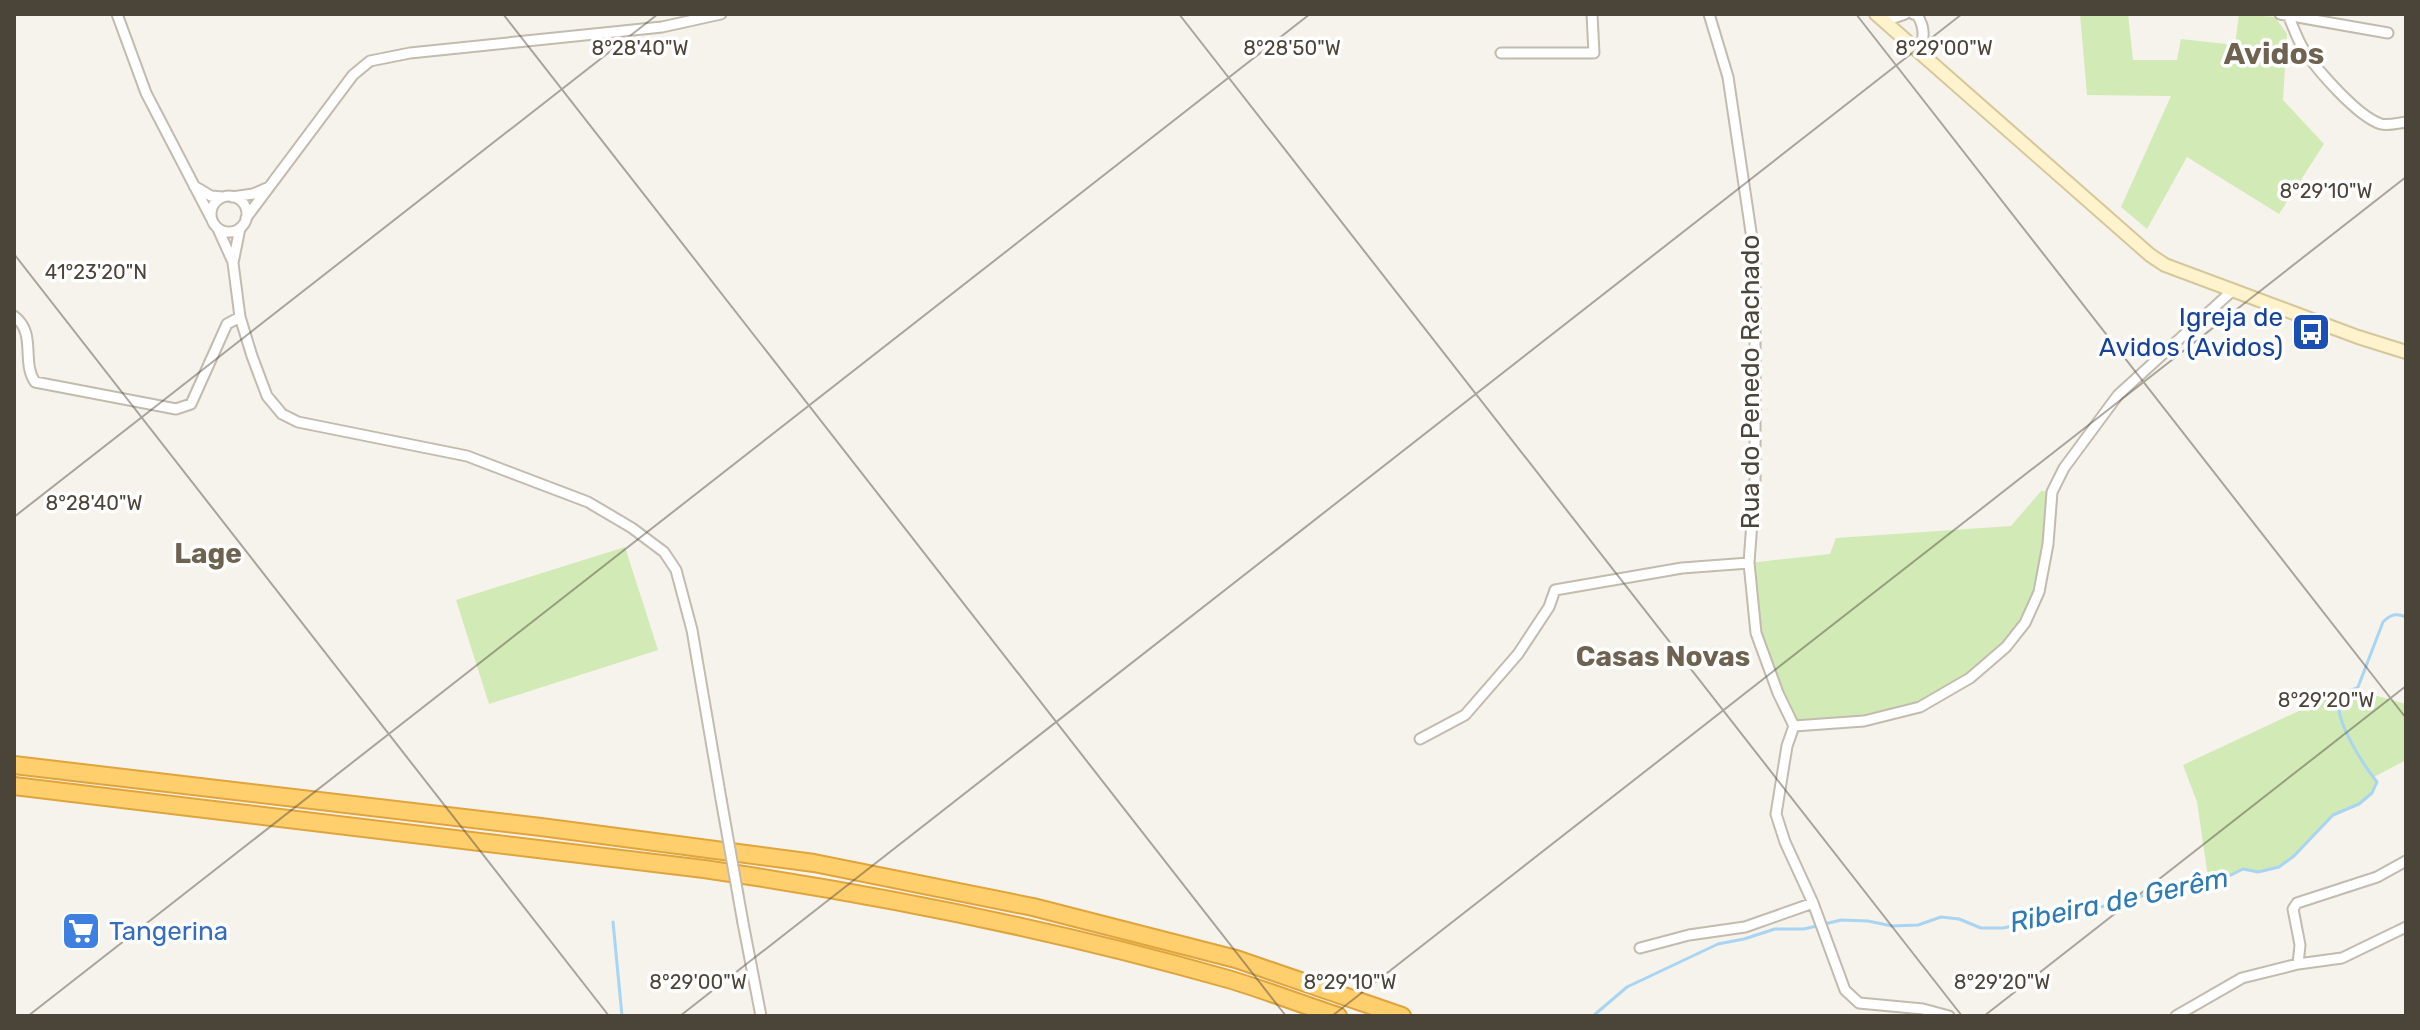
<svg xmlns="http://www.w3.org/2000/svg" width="2420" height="1030" font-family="Rubik,sans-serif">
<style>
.green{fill:#d2eab5}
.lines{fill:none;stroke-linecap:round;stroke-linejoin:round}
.stream{stroke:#a9d4f2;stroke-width:3}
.minor-casing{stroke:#c2bbae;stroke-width:13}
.secondary-casing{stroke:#d6c79b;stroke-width:16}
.motorway-casing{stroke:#e0a43c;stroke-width:20}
.minor{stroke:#fff;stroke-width:9}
.secondary{stroke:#fff3cd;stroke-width:12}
.motorway{stroke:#ffcf6e;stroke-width:16}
.minor-bridge-casing{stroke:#c2bbae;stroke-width:13;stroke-linecap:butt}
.minor-bridge{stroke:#fff;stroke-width:9}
.ticks{fill:none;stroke:#4b4439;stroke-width:2;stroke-opacity:0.45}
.labels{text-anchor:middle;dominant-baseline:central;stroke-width:7;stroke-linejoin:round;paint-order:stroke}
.transit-label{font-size:26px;fill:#164399;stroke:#fff;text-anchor:end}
.street-label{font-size:26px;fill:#4b4439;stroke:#fff}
.shop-label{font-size:26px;fill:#366cbe;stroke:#fff;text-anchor:start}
.neighbourhood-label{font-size:28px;font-weight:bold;fill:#6e6250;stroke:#fff}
.water-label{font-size:28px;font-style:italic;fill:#2e7ab2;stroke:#fff}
.quarter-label{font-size:30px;font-weight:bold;fill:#6e6250;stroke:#fff}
.ticks-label{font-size:20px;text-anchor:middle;fill:#4b4439;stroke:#fff;stroke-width:7;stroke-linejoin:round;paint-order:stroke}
</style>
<rect width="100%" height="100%" fill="#f6f3ec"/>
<path class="green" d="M 2080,14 L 2128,14 L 2133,60 L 2177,60 L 2181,39 L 2235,45 L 2239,14 L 2275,17 L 2287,34 L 2283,100 L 2324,144 L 2279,214 L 2187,157 L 2147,229 L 2121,207 L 2171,96 L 2087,95 Z
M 2041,491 L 2052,492 L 2039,592 L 2025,623 L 1970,678 L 1920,707 L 1864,721 L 1794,726 L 1762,650 L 1749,563 L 1830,554 L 1836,538 L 2011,526 Z
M 625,547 L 658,650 L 489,704 L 456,600 Z
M 2353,689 L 2406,704 L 2406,760 L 2374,777 L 2377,782 L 2372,793 L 2359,804 L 2333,815 L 2294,856 L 2279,867 L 2258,872 L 2243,869 L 2231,875 L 2208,877 L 2197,802 L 2183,765 L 2331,696 L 2337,705 L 2341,695 Z"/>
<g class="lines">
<path class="stream" d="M 613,922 L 622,1016
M 1593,1016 L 1627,987 L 1718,944 L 1744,939 L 1775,929 L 1804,929 L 1841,920 L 1868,921 L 1892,926 L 1918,925 L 1941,917 L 1959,919 L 1981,928 L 2003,928 L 2128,901 L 2174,884 L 2231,875 L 2243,869 L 2258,872 L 2279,867 L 2294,856 L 2333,815 L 2359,804 L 2372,793 L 2377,782 C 2362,763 2337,724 2338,700 L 2341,695 L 2358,687 L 2383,622 C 2391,614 2396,613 2406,617"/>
<g class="minor-casing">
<path id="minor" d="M 117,14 L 146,93 L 211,218
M 1709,14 L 1728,77 L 1755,259 L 1755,480 L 1749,563
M 1913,14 L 1917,15 C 1925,27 1925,39 1918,51
M 2280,14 L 2388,33
M 2288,15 C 2293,26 2297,39 2304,50 C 2317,70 2358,117 2381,124 C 2389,126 2398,123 2406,122
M 1885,21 L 1905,14
M 1501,53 L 1594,53 L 1592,14
M 194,186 L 211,196 L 223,197
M211 214a18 18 0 1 1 36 0a18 18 0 1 1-36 0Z
M 232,197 L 253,194 L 267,188
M 246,218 L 353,75 L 370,61 L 410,53 L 662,27 L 721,14
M 240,228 L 233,263 L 240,317 L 252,356 L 267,396 L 282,414 L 298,422 L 467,456 L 588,502 L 632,528 L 664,552 L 676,570 L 692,630 L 721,799
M 218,229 L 232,260
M 14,316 C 37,333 21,362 35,382 L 176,409 L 191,404 L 227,324 L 240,317
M 1794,726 L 1864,721 L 1920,707 L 1970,678 L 2006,647 L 2025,623 L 2039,592 L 2048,544 L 2052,492 L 2064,468 L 2118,395 L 2232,291
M 1794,726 L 1787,746 L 1776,814 L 1785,842 L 1813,903 L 1845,990 L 1859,1003 L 1923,1009 L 1949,1016
M 1420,739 L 1465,715 L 1518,654 L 1549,607 L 1555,590 L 1682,568 L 1749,563 L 1756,633 L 1778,693 L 1794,726
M 743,923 L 761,1016
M 1640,948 L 1689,935 L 1745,927 L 1813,903
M 2298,964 L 2300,945 L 2293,909 L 2297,903 L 2377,877 L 2406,861
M 2176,1016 L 2242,978 L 2298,964 L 2342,958 L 2406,927"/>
</g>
<g class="secondary-casing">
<path id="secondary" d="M 1876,14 L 2150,255 L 2165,265 L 2358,337 L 2406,352"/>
</g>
<g class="motorway-casing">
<path id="motorway" d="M 14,765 L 541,827 L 814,863 L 1033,907 L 1236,959 L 1402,1016
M 14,786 L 704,869 C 881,895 1056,930 1228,979 C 1265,990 1301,1004 1338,1016"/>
</g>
<use href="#minor" class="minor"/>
<use href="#secondary" class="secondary"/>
<use href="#motorway" class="motorway"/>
<g class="minor-bridge-casing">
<path id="minor-bridge" d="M 721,799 L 743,923"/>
</g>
<use href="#minor-bridge" class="minor-bridge"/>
</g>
<path class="ticks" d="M 503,14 L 1286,1016M 1179,14 L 1962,1016M 1856,14 L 2406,718M 14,254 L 609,1016M 14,517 L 658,14M 28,1016 L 1310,14M 680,1016 L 1962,14M 1332,1016 L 2406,177M 1984,1016 L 2406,686"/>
<defs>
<g id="bus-square" transform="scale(2)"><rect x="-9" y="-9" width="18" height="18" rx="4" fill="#1a4fb4" stroke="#fff"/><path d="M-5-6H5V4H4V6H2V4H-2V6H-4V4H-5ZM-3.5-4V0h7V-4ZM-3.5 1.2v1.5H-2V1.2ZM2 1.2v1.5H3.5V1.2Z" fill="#fff"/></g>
<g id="supermarket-square" transform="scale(2)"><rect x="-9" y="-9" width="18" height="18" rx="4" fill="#3f7fe0" stroke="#fff"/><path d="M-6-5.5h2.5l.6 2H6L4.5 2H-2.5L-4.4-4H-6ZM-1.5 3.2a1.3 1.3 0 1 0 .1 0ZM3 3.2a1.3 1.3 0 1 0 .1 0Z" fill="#fff"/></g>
</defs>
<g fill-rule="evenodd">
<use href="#bus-square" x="2311" y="332"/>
<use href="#supermarket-square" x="81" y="931"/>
</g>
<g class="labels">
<g class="transit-label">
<text x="2283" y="317">Igreja de<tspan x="2283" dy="30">Avidos (Avidos)</tspan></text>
</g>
<g class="street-label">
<text transform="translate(1750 382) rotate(-90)">Rua do Penedo Rachado</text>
</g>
<g class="shop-label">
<text x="109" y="931">Tangerina</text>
</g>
<g class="neighbourhood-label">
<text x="208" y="553">Lage</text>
<text x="1663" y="656">Casas Novas</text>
</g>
<g class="water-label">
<text transform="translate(2119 900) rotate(-12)">Ribeira de Gerêm</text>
</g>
<g class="quarter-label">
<text x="2274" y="54">Avidos</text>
</g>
</g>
<g class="ticks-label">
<text x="640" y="55">8°28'40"W</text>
<text x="1292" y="55">8°28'50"W</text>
<text x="1944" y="55">8°29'00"W</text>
<text x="2326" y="198">8°29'10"W</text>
<text x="96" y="279">41°23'20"N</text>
<text x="94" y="510">8°28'40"W</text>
<text x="2326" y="707">8°29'20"W</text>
<text x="698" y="989">8°29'00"W</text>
<text x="1350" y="989">8°29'10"W</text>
<text x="2002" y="989">8°29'20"W</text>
</g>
<rect width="2420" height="1030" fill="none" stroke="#4b4439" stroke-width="32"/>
</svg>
